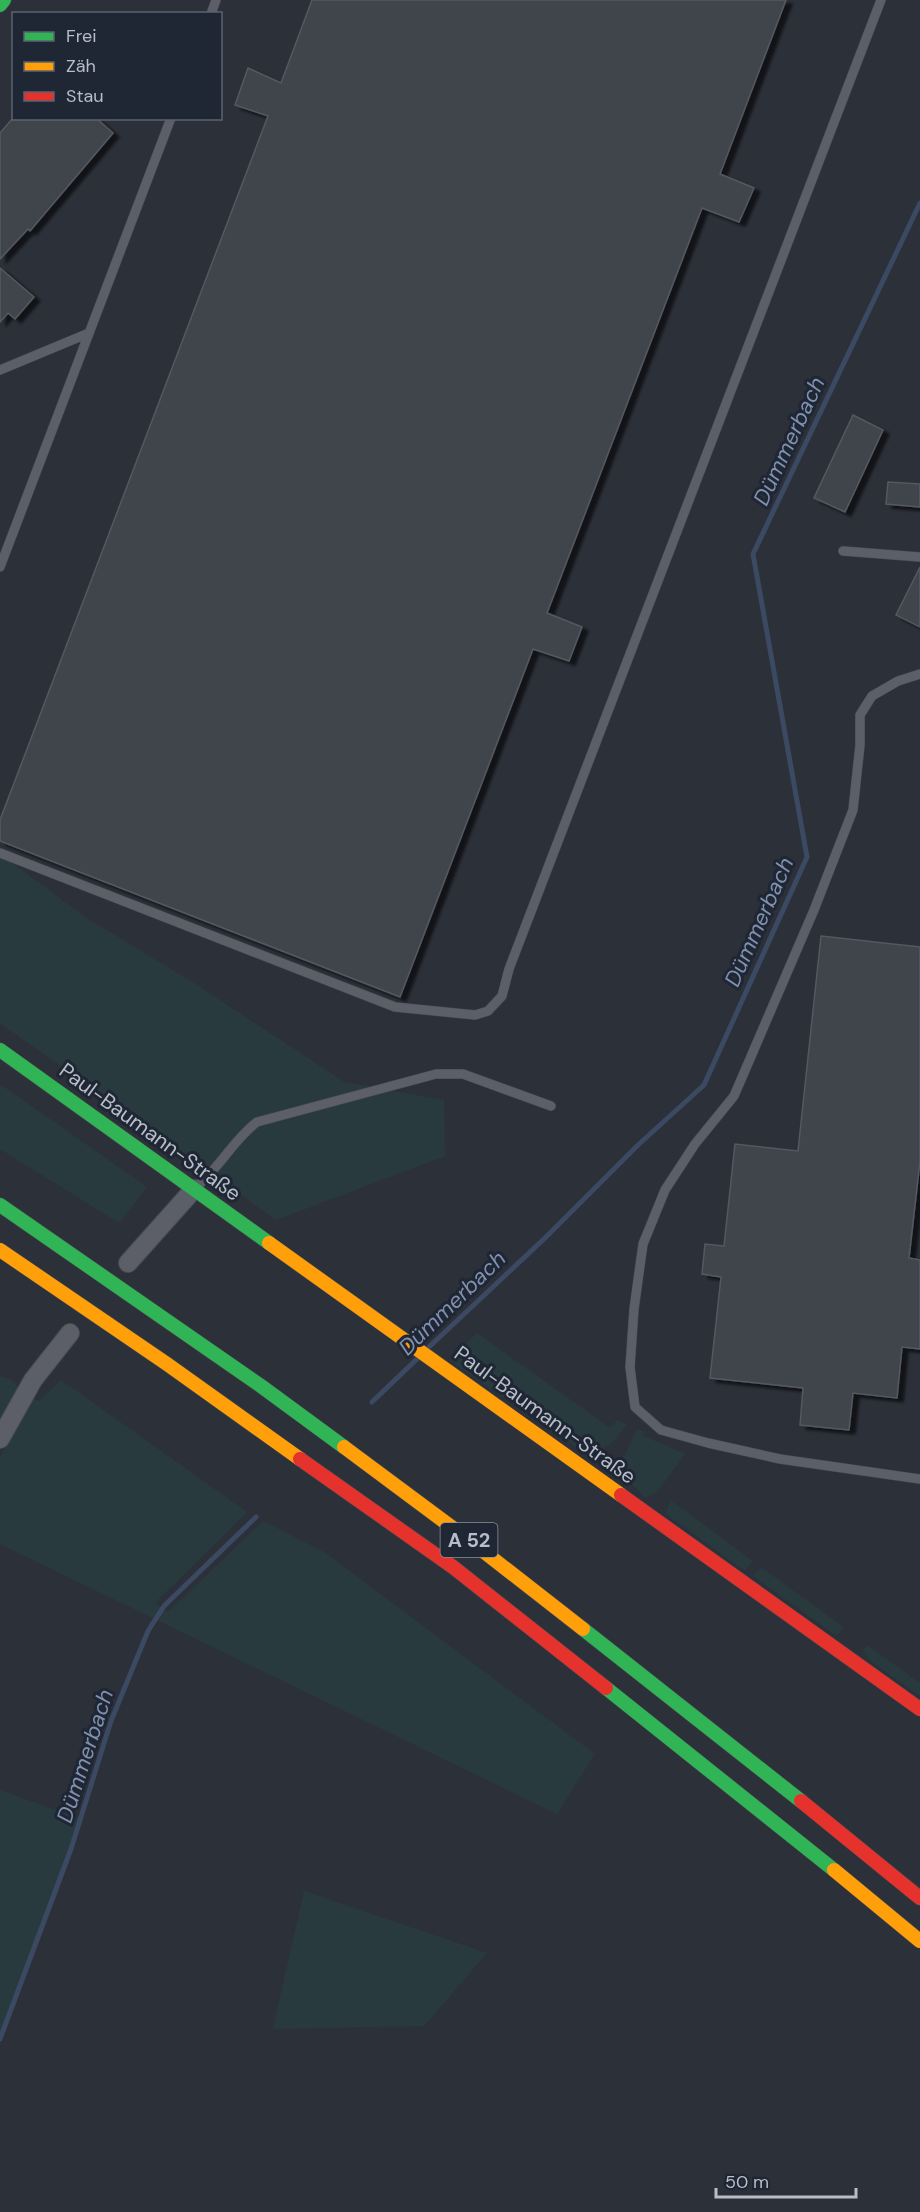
<svg xmlns="http://www.w3.org/2000/svg" width="920" height="2212" font-family="'DM Sans',sans-serif">
<style>
.green{fill:#293a3f}
.lines{fill:none;stroke-linecap:round;stroke-linejoin:round}
.stream{stroke:#3b4962;stroke-width:5}
.building{fill:#40444b;stroke:#545861;stroke-width:1.5;filter:url(#shadow)}
.lane-casing{stroke:#484b52;stroke-width:10}
.street-casing{stroke:#484b52;stroke-width:20}
.fast-casing{stroke:#484b52;stroke-width:15}
.slow-casing{stroke:#484b52;stroke-width:15}
.jam-casing{stroke:#484b52;stroke-width:15}
.lane{stroke:#5c5f67;stroke-width:9}
.street{stroke:#5c5f67;stroke-width:18}
.fast{stroke:#30b455;stroke-width:14}
.slow{stroke:#ff9f0a;stroke-width:14}
.jam{stroke:#e5322d;stroke-width:14}
.labels{text-anchor:middle;dominant-baseline:central;stroke-width:6;stroke-linejoin:round;paint-order:stroke}
.shield{fill:#1f2634;stroke:#89909c;stroke-width:1.5}
.shield-label{font-size:20px;font-weight:bold;fill:#b7bdc9}
.street-label{font-size:21px;fill:#b7bdc9;stroke:#1f2634}
.water-label{font-size:22px;font-style:italic;fill:#8090af;stroke:#1f2634}
</style>
<defs>
<filter id="shadow"><feDropShadow dx="6" dy="4" stdDeviation="1.5" flood-color="#0009"/></filter>
</defs>
<rect width="100%" height="100%" fill="#2c3039"/>
<path class="green" d="M 0,854 L 85,917 L 194,983 L 344,1082 L 444,1100 L 445,1156 L 276,1220 L 0,1023 Z
M 0,1084 L 147,1187 L 119,1223 L 0,1149 Z
M 477,1333 L 610,1428 L 617,1420 L 627,1424 L 611,1444 L 586,1454 L 450,1361 Z
M 0,1377 C 8,1378 16,1381 18,1388 L 0,1422 Z
M 61,1380 L 247,1512 L 155,1603 L 168,1612 L 263,1521 L 324,1552 L 595,1754 L 557,1814 L 0,1544 L 0,1457 L 33,1398 L 39,1401 Z
M 637,1429 L 644,1432 L 644,1436 L 685,1454 L 658,1491 L 645,1498 L 623,1474 L 620,1466 Z
M 670,1500 L 753,1561 L 745,1571 L 666,1514 Z
M 761,1567 L 843,1627 L 839,1634 L 835,1635 L 753,1576 Z
M 867,1645 L 920,1683 L 920,1696 L 869,1660 L 863,1650 Z
M 0,1790 L 83,1820 L 0,2034 Z
M 304,1891 L 487,1953 L 424,2026 L 273,2029 Z"/>
<g class="lines">
<path class="stream" d="M 429,1347 L 545,1238 L 638,1145 L 704,1085 L 807,857 L 753,554 L 920,203
M 372,1402 L 418,1358
M 0,2039 L 71,1849 L 111,1721 L 148,1631 L 164,1606 L 256,1517"/>
</g>
<path class="building" d="M 312,0 L 786,0 L 720,174 L 754,188 L 739,222 L 702,208 L 547,613 L 582,627 L 569,661 L 533,649 L 400,997 L 0,841 L 0,820 L 268,116 L 235,105 L 248,68 L 281,83 Z
M 13,118 L 96,118 L 113,133 L 30,231 L 28,229 L 0,259 L 0,133 Z
M 0,268 L 34,297 L 15,319 L 8,313 L 0,322 Z
M 853,415 L 883,430 L 845,512 L 814,498 Z
M 888,482 L 920,484 L 920,507 L 886,504 Z
M 920,567 L 920,627 L 896,615 Z
M 821,936 L 920,947 L 920,1161 L 909,1258 L 920,1260 L 920,1349 L 902,1347 L 897,1398 L 853,1393 L 849,1430 L 800,1425 L 803,1388 L 710,1378 L 721,1277 L 702,1274 L 705,1244 L 724,1246 L 735,1144 L 798,1151 Z"/>
<g class="lines">
<g class="lane-casing">
<path id="lane" d="M 211,14 L 216,0
M 0,370 L 89,333
M 843,551 L 920,557
M 0,567 L 171,118
M 920,674 L 898,681 L 872,696 L 860,715 L 860,745 L 853,810 L 814,910 L 734,1096 L 695,1144 L 665,1190 L 643,1244 L 634,1309 L 630,1367 L 635,1407 L 661,1430 L 708,1443 L 780,1459 L 920,1479
M 0,853 L 395,1007 L 475,1015 L 488,1011 L 502,996 L 509,969 L 881,0
M 196,1187 C 219,1169 233,1140 257,1122 L 436,1074 L 463,1074 L 551,1106"/>
</g>
<g class="street-casing">
<path id="street" d="M 128,1263 L 194,1189
M 0,1439 L 33,1380 L 70,1333"/>
</g>
<g class="fast-casing">
<path id="fast" d="M 0,5 L 4,0
M 0,1050 L 269,1243
M 0,1205 L 261,1386 L 344,1447
M 583,1629 L 801,1801
M 606,1688 L 834,1870"/>
</g>
<g class="slow-casing">
<path id="slow" d="M 269,1243 L 621,1495
M 0,1250 L 167,1364 L 300,1459
M 344,1447 L 469,1540 L 583,1629
M 834,1870 L 920,1941"/>
</g>
<g class="jam-casing">
<path id="jam" d="M 300,1459 L 453,1567 L 606,1688
M 621,1495 L 920,1709
M 801,1801 L 920,1898"/>
</g>
<use href="#lane" class="lane"/>
<use href="#street" class="street"/>
<use href="#fast" class="fast"/>
<use href="#slow" class="slow"/>
<use href="#jam" class="jam"/>
</g>
<g class="labels">
<rect class="shield" x="440.5" y="1523" width="57" height="34" rx="4.5"/>
<g class="shield-label">
<text x="469" y="1540">A 52</text>
</g>
<g class="street-label">
<text transform="translate(150 1132) rotate(36)">Paul-Baumann-Straße</text>
<text transform="translate(545 1415) rotate(36)">Paul-Baumann-Straße</text>
</g>
<g class="water-label">
<text transform="translate(789 441) rotate(-65)">Dümmerbach</text>
<text transform="translate(759 922) rotate(-66)">Dümmerbach</text>
<text transform="translate(452 1303) rotate(-44)">Dümmerbach</text>
<text transform="translate(85 1756) rotate(-72)">Dümmerbach</text>
</g>
</g>
<rect x="12" y="12" width="210" height="108" fill="#1f2634" stroke="#5c6270" stroke-width="1.5"/>
<rect x="24" y="32" width="30" height="9" fill="#30b455" stroke="#5c6270" stroke-width="1.5"/>
<text x="66" y="42" font-size="18" fill="#b7bdc9">Frei</text>
<rect x="24" y="62" width="30" height="9" fill="#ff9f0a" stroke="#5c6270" stroke-width="1.5"/>
<text x="66" y="72" font-size="18" fill="#b7bdc9">Zäh</text>
<rect x="24" y="92" width="30" height="9" fill="#e5322d" stroke="#5c6270" stroke-width="1.5"/>
<text x="66" y="102" font-size="18" fill="#b7bdc9">Stau</text>
<path d="M716 2188v9h140v-9" fill="none" stroke="#b7bdc9" stroke-width="3"/>
<text x="725" y="2188" font-size="18" fill="#b7bdc9" stroke="#1f2634" stroke-width="4.5" paint-order="stroke">50 m</text>
</svg>
